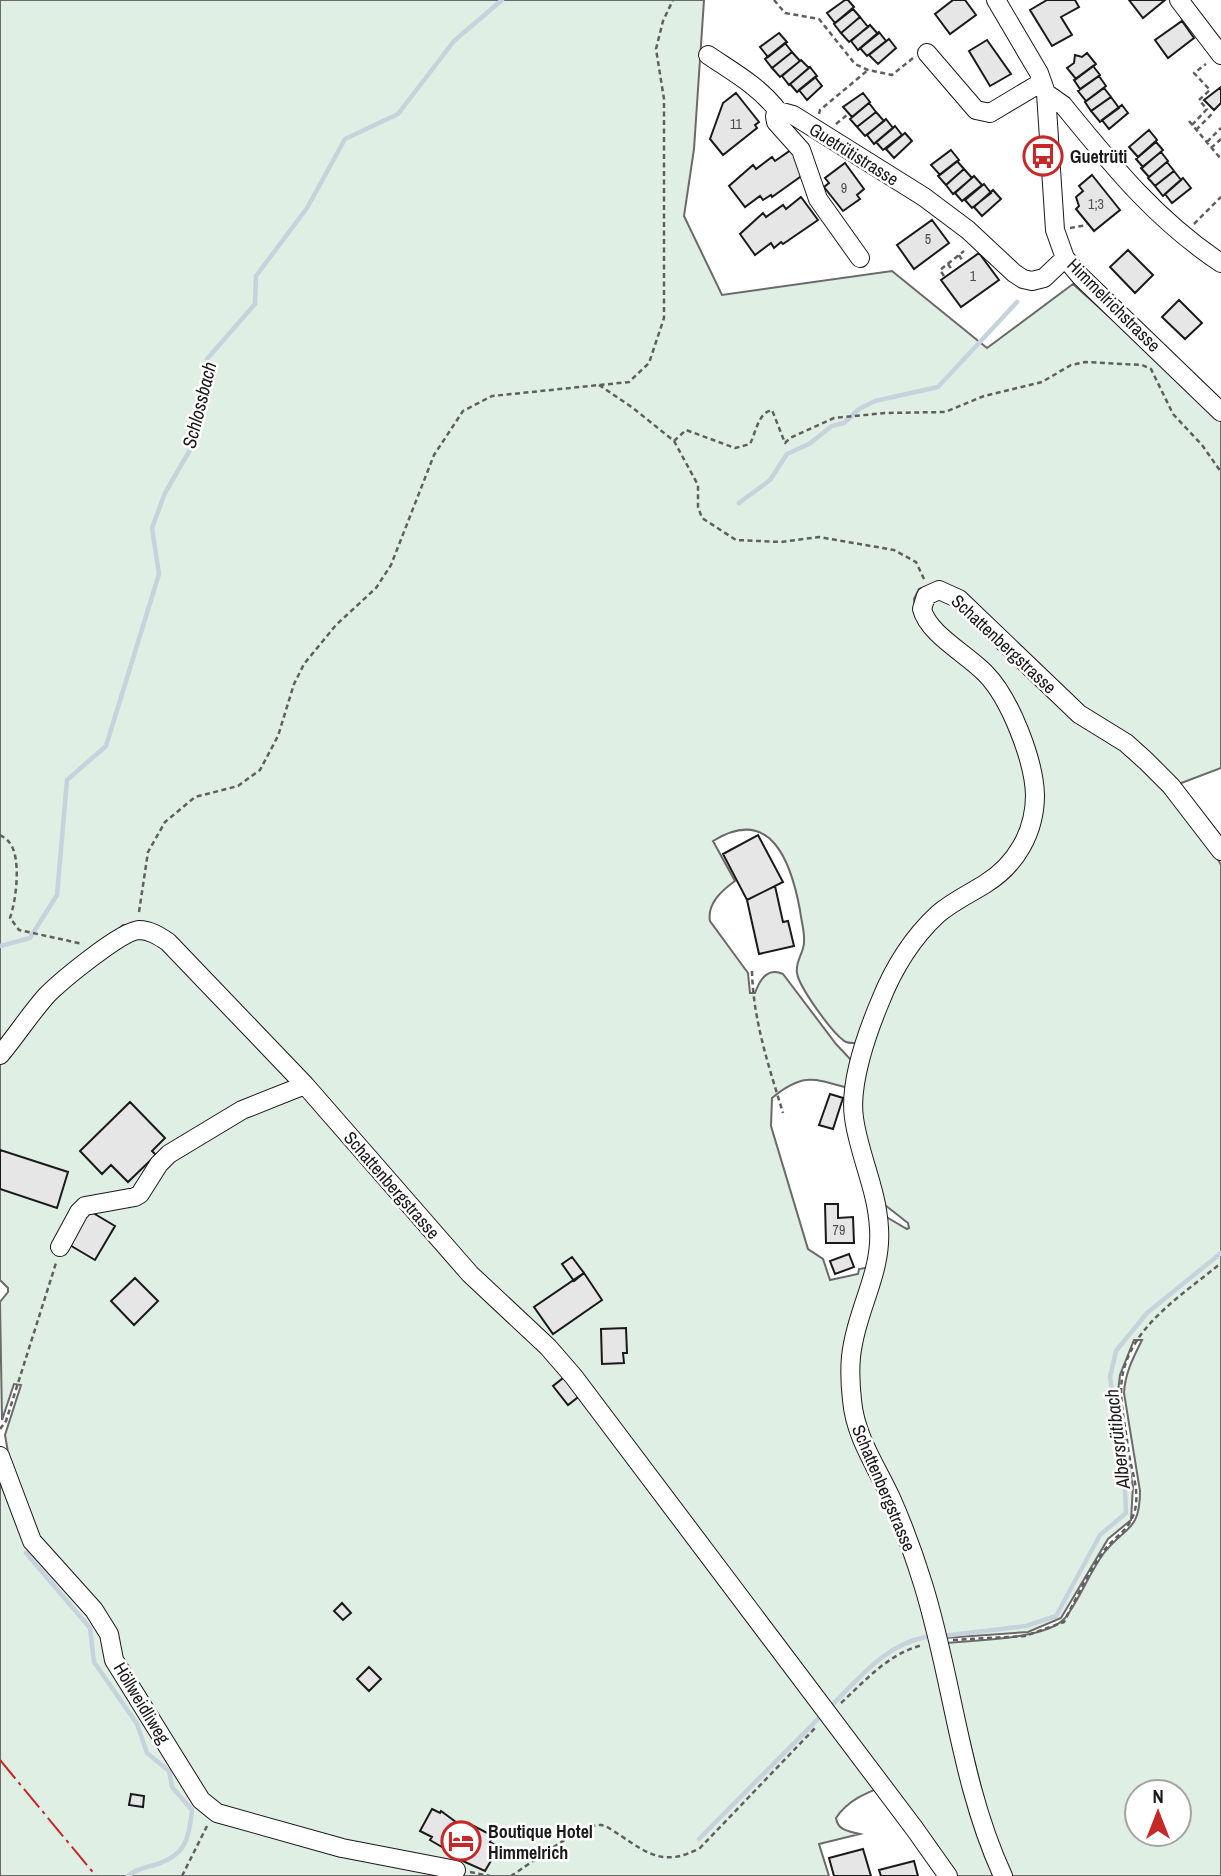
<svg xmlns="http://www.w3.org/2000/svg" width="1221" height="1876" font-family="'Archivo Narrow',sans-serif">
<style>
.green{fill:#e0efe3;stroke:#6a6a6a;stroke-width:2;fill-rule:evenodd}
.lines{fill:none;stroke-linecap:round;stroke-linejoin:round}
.stream{stroke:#c6d2dc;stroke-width:4.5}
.building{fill:#e6e6e6;stroke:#1a1a1a;stroke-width:2}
.minor-casing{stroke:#1a1a1a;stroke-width:20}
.path{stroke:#5f5f5f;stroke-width:2.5;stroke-dasharray:5 3.5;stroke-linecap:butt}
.minor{stroke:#fff;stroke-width:18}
.power{stroke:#c62828;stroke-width:2;stroke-dasharray:24 5 3.5 5;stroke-linecap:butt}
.labels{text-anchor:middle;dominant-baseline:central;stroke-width:5;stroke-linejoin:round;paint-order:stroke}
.number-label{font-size:14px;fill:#4d4d4d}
.street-label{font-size:18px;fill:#1a1a1a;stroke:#fff}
.poi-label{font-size:18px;font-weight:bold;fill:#1a1a1a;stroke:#fff;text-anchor:start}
.water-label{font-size:19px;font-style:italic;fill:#1a1a1a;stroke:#fff}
</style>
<rect width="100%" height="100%" fill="#fff"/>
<path class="green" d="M 0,0 L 704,0 L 694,149 L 684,216 L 722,295 L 892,271 L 987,348 L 1073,284 L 1221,417 L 1221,768 L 1176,785 L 930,585 L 919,589 L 914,599 L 916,617 L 993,689 L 1028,772 L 1028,815 L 1004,863 L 937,909 L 858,1043 C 852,1043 847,1044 843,1040 C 831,1031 799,987 797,973 C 795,961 804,953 804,942 C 805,932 801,920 800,910 C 791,862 771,805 713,841 L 735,881 C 721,891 707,904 710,921 L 748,973 L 750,993 L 755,993 C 760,979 768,967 783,974 L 836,1044 L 852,1061 L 848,1088 C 813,1078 802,1073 772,1098 L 771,1126 L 808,1249 L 823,1259 L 830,1280 L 858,1274 L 859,1269 L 871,1267 L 859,1309 L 850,1320 L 848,1326 L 847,1370 L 910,1561 L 998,1876 L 953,1876 L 886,1785 C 866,1793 848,1800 836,1818 C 838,1831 849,1831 860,1834 L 819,1844 L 829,1876 L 0,1876 L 0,1476 L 9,1458 L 5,1435 L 21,1385 L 14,1384 L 2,1420 L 0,1302 L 8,1292 L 8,1288 L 0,1280 L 0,1063 L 40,1011 L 133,925 L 123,925 L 70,971 L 0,1044 Z
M 943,597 L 1120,744 L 1204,833 L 1221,865 L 1221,1876 L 1008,1876 L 997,1852 L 945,1643 C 973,1640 1046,1640 1065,1618 C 1080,1599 1089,1573 1104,1553 C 1125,1526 1140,1532 1140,1491 L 1124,1393 C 1125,1373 1133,1358 1142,1340 L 1134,1340 L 1120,1375 L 1118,1392 L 1126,1452 L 1133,1486 L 1131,1520 L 1108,1539 L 1061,1618 L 1028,1632 L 945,1638 L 864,1435 L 856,1358 L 883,1215 L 907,1229 L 909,1228 L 908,1223 L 881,1202 L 867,1149 L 858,1094 L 888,992 L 936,922 L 993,884 L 1038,810 L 1007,697 L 930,615 L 930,602 ZM 1137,1792 L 1179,1792 L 1179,1834 L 1137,1834 Z"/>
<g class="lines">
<path class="stream" d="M 739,503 L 770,480 L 787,454 L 809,444 L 832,426 L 844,423 L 859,409 L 875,401 L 938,387 L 1017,302
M 0,946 L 30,938 L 57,895 L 67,780 L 106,746 L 159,574 L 152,528 L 165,493 L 190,450 L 207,359 L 255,304 L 256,276 L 307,208 L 345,139 L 398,114 L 454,41 L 502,0
M 26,1553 L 90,1628 L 94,1662 L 137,1724 L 147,1753 L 169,1771 L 172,1787 L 192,1810 C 189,1840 185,1856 154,1865 C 144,1868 136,1869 128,1876
M 942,1636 L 1026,1626 L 1056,1616 L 1100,1535 L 1126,1513 L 1124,1467 L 1110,1377 L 1116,1351 L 1147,1313 L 1221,1253
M 830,1707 C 859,1679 884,1645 926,1637
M 699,1839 L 821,1716"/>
</g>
<path class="building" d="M 845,0 L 848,0 L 854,7 L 835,23 L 827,13 Z
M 953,0 L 965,0 L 976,15 L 950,34 L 935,14 Z
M 1047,0 L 1075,0 L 1079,7 L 1061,17 L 1072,35 L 1052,46 L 1030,10 Z
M 1129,0 L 1165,0 L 1143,18 Z
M 853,9 L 860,17 L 841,33 L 834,24 Z
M 860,17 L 868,27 L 849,42 L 841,33 Z
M 1182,21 L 1194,38 L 1168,58 L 1155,40 Z
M 870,25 L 878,34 L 858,50 L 851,41 Z
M 879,32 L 886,41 L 867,56 L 860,48 Z
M 779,33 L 787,42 L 768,57 L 760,47 Z
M 889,39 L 896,48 L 878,64 L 869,55 Z
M 987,40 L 1011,74 L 990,86 L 969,51 Z
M 785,43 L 792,52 L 772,68 L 765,59 Z
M 792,52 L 800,61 L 780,77 L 772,68 Z
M 1087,53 L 1096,64 L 1076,79 L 1067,68 L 1074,63 L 1075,55 L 1082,57 Z
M 801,60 L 809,68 L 789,85 L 782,76 Z
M 1093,66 L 1100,75 L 1080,89 L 1074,80 Z
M 810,67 L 817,76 L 797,92 L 790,84 Z
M 1099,76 L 1106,86 L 1086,101 L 1078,91 Z
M 815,77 L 822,86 L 807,100 L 799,90 Z
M 1221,87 L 1221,103 L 1214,110 L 1204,100 Z
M 1104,88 L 1111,97 L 1091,111 L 1085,102 Z
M 736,93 L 759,122 L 755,125 L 757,128 L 723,155 L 710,139 L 723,103 Z
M 863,93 L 870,102 L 852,117 L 843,107 Z
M 1111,97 L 1119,108 L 1100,122 L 1091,111 Z
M 869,103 L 876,112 L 857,127 L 850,119 Z
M 1122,105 L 1128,113 L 1109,129 L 1102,120 Z
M 876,112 L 884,121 L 865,136 L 857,127 Z
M 886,119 L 893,128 L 874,144 L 867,135 Z
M 895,126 L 902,135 L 883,150 L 876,142 Z
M 1149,130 L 1157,140 L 1138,157 L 1129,147 Z
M 905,133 L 912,141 L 894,158 L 886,149 Z
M 1156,142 L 1163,150 L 1143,167 L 1136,159 Z
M 791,150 L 807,172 L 772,197 L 771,195 L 763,200 L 760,196 L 745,207 L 729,186 L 753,165 L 756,169 L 772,157 L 775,161 Z
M 951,150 L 959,160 L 940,175 L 931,165 Z
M 1161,152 L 1168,161 L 1149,177 L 1141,168 Z
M 957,161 L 964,169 L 946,185 L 938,176 Z
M 1167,162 L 1174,171 L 1155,186 L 1148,178 Z
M 845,163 L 864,189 L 857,195 L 860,199 L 843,211 L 824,187 L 829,183 L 825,178 Z
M 964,169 L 972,178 L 953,194 L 946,185 Z
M 1174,171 L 1181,180 L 1163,196 L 1155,186 Z
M 1092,175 L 1120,210 L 1094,231 L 1076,209 L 1079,206 L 1076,197 L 1083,191 L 1079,186 Z
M 974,176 L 982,185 L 962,201 L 955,193 Z
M 1183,178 L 1191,188 L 1172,203 L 1165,194 Z
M 984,184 L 991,193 L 972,208 L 965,200 Z
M 993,190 L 1001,199 L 982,216 L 974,207 Z
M 801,197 L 818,220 L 783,244 L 781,242 L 774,248 L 771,243 L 755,255 L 740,234 L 763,213 L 766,217 L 783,205 L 786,209 Z
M 932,220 L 949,243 L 914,269 L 897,245 Z
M 1128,250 L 1153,275 L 1135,293 L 1110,267 Z
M 979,253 L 999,280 L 961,307 L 941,280 Z
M 1179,300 L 1202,323 L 1185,339 L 1162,317 Z
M 758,835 L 783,882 L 747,900 L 723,854 Z
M 775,886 L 783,922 L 788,921 L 794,946 L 759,954 L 747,900 Z
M 830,1094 L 843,1098 L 833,1129 L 819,1125 Z
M 130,1102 L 165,1138 L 152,1151 L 156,1155 L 128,1182 L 111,1165 L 102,1174 L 80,1151 Z
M 0,1150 L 68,1172 L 57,1208 L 0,1189 Z
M 825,1204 L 838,1204 L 838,1218 L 853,1217 L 854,1243 L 826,1243 Z
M 88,1210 L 115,1226 L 95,1260 L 68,1244 Z
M 849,1254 L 854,1267 L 835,1274 L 830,1261 Z
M 572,1257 L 584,1273 L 574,1281 L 562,1264 Z
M 584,1273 L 602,1300 L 553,1334 L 534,1307 Z
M 135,1278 L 158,1301 L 134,1325 L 111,1301 Z
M 626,1328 L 627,1353 L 623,1353 L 624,1363 L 602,1364 L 601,1329 Z
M 567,1375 L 582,1394 L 568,1405 L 553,1386 Z
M 342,1603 L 351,1613 L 343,1620 L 334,1611 Z
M 369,1667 L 381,1679 L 369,1691 L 357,1679 Z
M 131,1794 L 144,1796 L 143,1807 L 129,1805 Z
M 432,1809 L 440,1813 L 441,1811 L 460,1825 L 461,1823 L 472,1829 L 474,1826 L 493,1836 L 490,1842 L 499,1847 L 485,1871 L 456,1858 L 459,1852 L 455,1850 L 454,1853 L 447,1850 L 449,1847 L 444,1844 L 442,1847 L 430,1840 L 432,1837 L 420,1831 Z
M 863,1849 L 871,1876 L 834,1876 L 829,1858 Z
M 914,1861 L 918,1876 L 881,1876 L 879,1870 Z"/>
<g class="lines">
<g class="minor-casing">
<path id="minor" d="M 996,0 L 1039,73 L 1046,93 L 1055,230 L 1065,258 L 1081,277 L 1221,412
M 1179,0 L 1221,55
M 927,53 L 976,110 L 990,113 L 1042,82
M 708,55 C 733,72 759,86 778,111
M 1046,93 L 1063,105 C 1112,165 1156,220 1221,263
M 860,258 L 818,199 L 801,150 L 776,122 L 775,116 L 778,111 L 793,115 L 924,197 L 968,230 L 1014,273 L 1023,279 L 1032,281 L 1044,278 L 1065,258
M 0,1055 C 16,1036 30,1014 47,995 C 61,981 121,931 139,930 C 150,930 159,936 168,942 L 305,1085 L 470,1274 L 548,1347 L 574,1377 L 914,1828 L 948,1876
M 60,1247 L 79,1212 L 85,1206 L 135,1197 L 140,1194 L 159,1164 L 169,1154 L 242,1110 L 305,1085
M 0,1456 L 32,1541 L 94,1610 L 109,1634 L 114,1660 L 201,1800 L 217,1813 L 342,1848 L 456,1870
M 1003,1876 C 960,1783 953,1680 923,1584 C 914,1555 903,1525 891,1498 C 876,1466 855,1436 852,1400 C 850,1382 849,1362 853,1344 C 860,1304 882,1270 879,1228 C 877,1189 859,1155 854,1118 C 849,1084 867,1033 880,1002 C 893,969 912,938 938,914 C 952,902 969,894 985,884 C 1016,865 1035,832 1035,795 C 1034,760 1010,698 985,673 C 967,654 928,634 922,609 L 926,596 L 939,590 L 959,599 L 1079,714 L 1126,743 L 1146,761 L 1171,786 L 1221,851"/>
</g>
<path class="path" d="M 774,0 L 785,13 L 819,19 L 855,64 L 868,70 L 892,75 L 913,58
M 819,114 L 820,110 L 868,70
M 1189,121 L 1221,159
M 836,124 L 847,115
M 1192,125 L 1207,109 L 1199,100 L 1210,90 L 1194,73 L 1206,64
M 1196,130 L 1212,114
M 1207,142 L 1221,128
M 1211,148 L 1221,139
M 1194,224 L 1221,197
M 1070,228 L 1087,225
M 959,255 L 963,262
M 948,264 L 952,270
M 944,276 L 940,270 L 964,251
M 599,385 L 633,408 L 674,441 L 698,485 L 698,507 L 702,518 L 736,540 L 781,542 L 819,537 L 894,550 L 916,562 L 924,579
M 674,441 L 686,430 L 735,448 L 750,444 C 756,432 758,413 772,410 L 785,443 L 790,438 L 834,418 L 885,413 L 945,412 L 984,396 L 1042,382 L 1071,365 L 1085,362 L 1142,365 L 1151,369 L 1173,414 L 1202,445 L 1221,472
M 0,835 C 3,837 7,839 9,842 C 22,857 16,901 10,918 L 19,930 L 83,944
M 139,912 L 148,852 L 165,822 L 195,797 L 238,786 L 260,770 L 278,736 L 294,684 L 304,664 L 336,625 L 376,588 L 391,565 L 434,455 L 463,411 L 492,396 L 629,382 L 649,363 L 664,318 L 664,99 L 656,49 L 663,21 L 673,0
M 752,971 C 753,1020 769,1067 783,1113
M 0,1429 L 6,1421 L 56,1263
M 953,1640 L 1025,1636 L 1064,1622 C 1076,1598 1088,1573 1103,1552 C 1115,1535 1129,1532 1135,1510 C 1140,1488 1130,1468 1128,1447 C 1125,1424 1119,1400 1122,1378 C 1130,1326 1184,1294 1221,1263
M 841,1703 C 866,1680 889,1653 923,1645
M 470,1872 L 490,1876
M 182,1876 L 207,1826
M 511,1876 C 530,1864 581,1824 601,1825 C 608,1826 614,1832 620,1835 C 650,1856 666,1866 700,1848 L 816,1727"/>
<use href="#minor" class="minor"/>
<path class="power" d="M 0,1760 L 96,1876"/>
</g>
<defs>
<g id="bus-ring" transform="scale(2.0125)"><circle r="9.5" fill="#fff" stroke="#c62828" stroke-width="1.5"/><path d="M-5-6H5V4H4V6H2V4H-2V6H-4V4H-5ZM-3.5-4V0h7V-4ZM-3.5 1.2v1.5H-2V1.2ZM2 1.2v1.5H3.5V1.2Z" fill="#c62828"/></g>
<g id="hotel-ring" transform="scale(2.0125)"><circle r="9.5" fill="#fff" stroke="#c62828" stroke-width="1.5"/><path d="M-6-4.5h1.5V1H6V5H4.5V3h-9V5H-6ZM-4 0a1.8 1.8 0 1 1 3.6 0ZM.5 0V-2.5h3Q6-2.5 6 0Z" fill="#c62828"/></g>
</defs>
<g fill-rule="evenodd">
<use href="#bus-ring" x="1043" y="156"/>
<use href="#hotel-ring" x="461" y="1841"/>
</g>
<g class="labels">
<g class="number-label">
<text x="736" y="124">11</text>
<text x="844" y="188">9</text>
<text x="1096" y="204">1;3</text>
<text x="928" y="239">5</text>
<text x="973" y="276">1</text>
<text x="839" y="1230">79</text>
</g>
<g class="street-label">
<text transform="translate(854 154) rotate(32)">Guetrütistrasse</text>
<text transform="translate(1114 305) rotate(45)">Himmelrichstrasse</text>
<text transform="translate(1004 644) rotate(43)">Schattenbergstrasse</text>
<text transform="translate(392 1185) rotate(49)">Schattenbergstrasse</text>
<text transform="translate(884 1488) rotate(67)">Schattenbergstrasse</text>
<text transform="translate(142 1703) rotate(59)">Höllweidliweg</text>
</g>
<g class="poi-label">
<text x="1070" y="156">Guetrüti</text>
<text x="488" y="1831">Boutique Hotel<tspan x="488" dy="21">Himmelrich</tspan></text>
</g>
<g class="water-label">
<text transform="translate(199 405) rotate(-76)">Schlossbach</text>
<text transform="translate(1117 1439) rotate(-97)">Albersrütibach</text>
</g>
</g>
<g transform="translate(1158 1813)"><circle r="33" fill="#ffffff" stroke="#a3a3a3" stroke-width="2"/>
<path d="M0-5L12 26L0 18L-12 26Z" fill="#c62828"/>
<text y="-10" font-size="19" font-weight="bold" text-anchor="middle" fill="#1a1a1a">N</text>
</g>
</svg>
